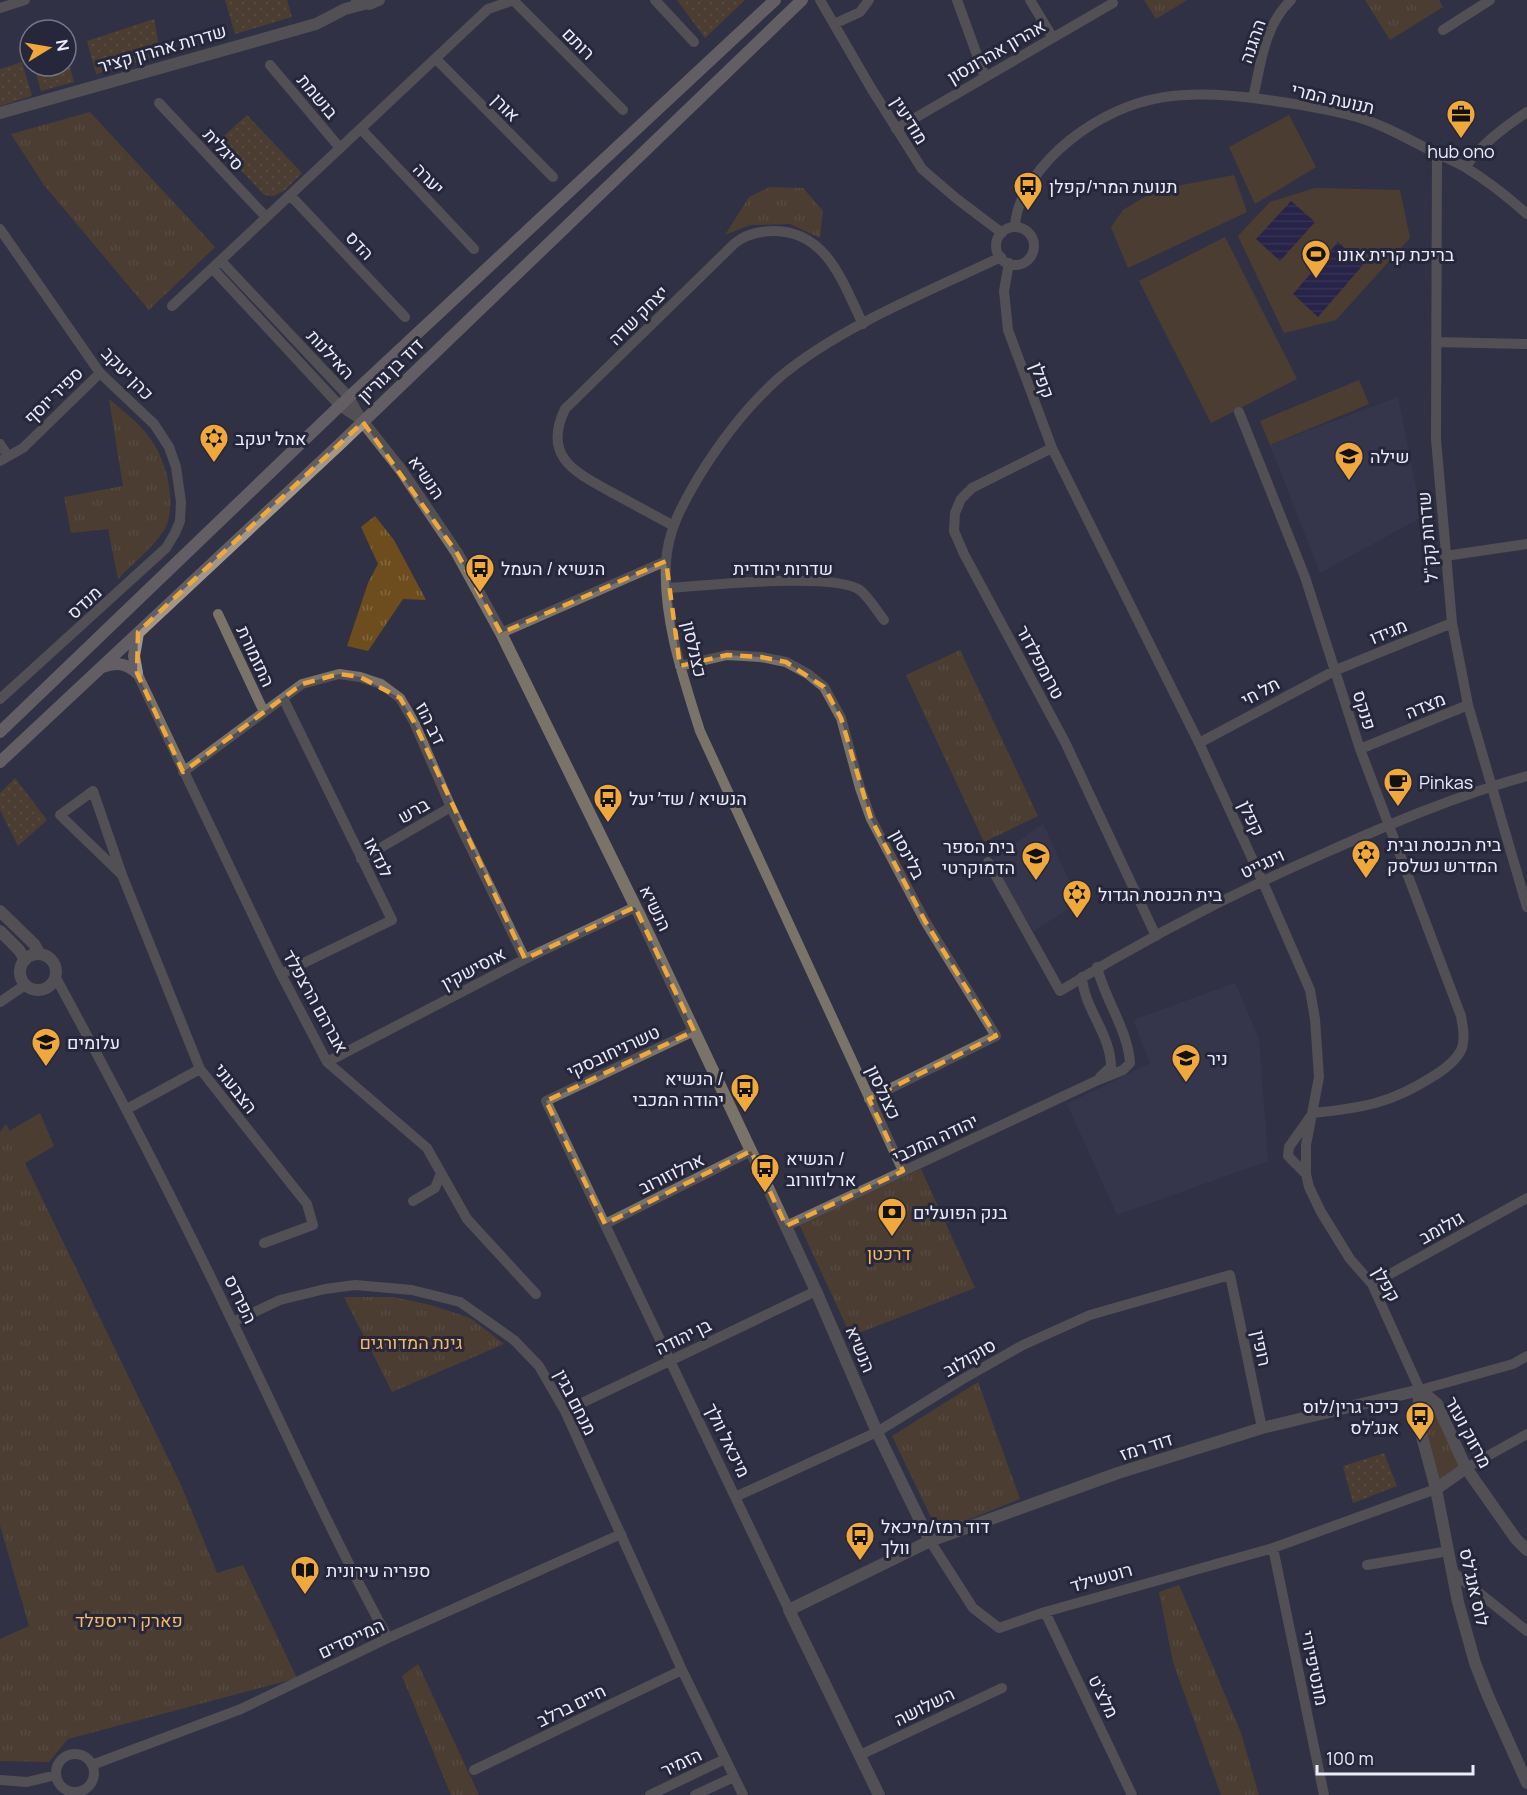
<svg xmlns="http://www.w3.org/2000/svg" width="1527" height="1795" font-family="Manrope,Heebo,sans-serif">
<style>
.built{fill:#3a3a55}
.grass{fill:url(#grass-dots)}
.park{fill:url(#park-tufts)}
.pitch{fill:#6d4d1d}
.water{fill:url(#water-rules)}
.lines{fill:none;stroke-linecap:round;stroke-linejoin:round}
.minor{stroke:#7a7369;stroke-width:10}
.tertiary{stroke:#7a7369;stroke-width:12}
.secondary{stroke:#a19687;stroke-width:12}
.marked{fill:none;stroke:#eea83c;stroke-width:4.5;stroke-dasharray:12 8;stroke-linejoin:round}
.labels{text-anchor:middle;dominant-baseline:central;stroke-width:6;stroke-linejoin:round;paint-order:stroke}
.street-label{font-size:18px;fill:#ebecfa;stroke:#27273b}
.poi-label{font-size:18px;fill:#ebecfa;stroke:#27273b;text-anchor:start}
.park-label{font-size:18px;fill:#f8b95f;stroke:#27273b}
</style>
<defs>
<pattern id="grass-dots" width="8" height="8" patternUnits="userSpaceOnUse" patternTransform="scale(1.5)"><rect width="8" height="8" fill="#6d4d1d"/><path d="M2 2h.1M6 6h.1" fill="none" stroke="#82673f" stroke-width="1.8" stroke-linecap="round"/></pattern>
<pattern id="park-tufts" width="24" height="20" patternUnits="userSpaceOnUse" patternTransform="scale(1.5)"><rect width="24" height="20" fill="#6d4d1d"/><path d="M3 7l-1-3M5 7V3M7 7l1-3M15 17l-1-3M17 17v-4M19 17l1-3" fill="none" stroke="#82673f"/></pattern>
<pattern id="water-rules" width="6" height="5" patternUnits="userSpaceOnUse" patternTransform="scale(1.5)"><rect width="6" height="5" fill="#1d134c"/><path d="M0 2.5h6" fill="none" stroke="#3e3667"/></pattern>
</defs>
<rect width="100%" height="100%" fill="#313146"/>
<path class="built" d="M 1398,397 L 1422,517 L 1320,573 L 1270,445 Z
M 1043,824 L 1079,902 L 1034,931 L 988,862 Z
M 1235,983 L 1259,1038 L 1268,1161 L 1117,1215 L 1067,1104 L 1150,1063 L 1133,1020 Z"/>
<path class="grass" d="M 225,0 L 287,0 L 292,17 L 235,34 Z
M 677,0 L 745,0 L 705,38 Z
M 154,19 L 161,55 L 96,74 L 87,41 Z
M 66,54 L 74,82 L 41,91 L 34,66 L 66,66 Z
M 22,62 L 32,96 L 0,106 L 0,69 Z
M 247,115 L 302,173 L 285,190 L 274,196 L 264,195 L 216,143 Z
M 15,778 L 47,820 L 18,846 L 0,810 L 0,793 Z
M 1384,1453 L 1397,1486 L 1353,1503 L 1343,1466 Z"/>
<path class="park" d="M 1144,0 L 1187,0 L 1156,19 Z
M 1365,0 L 1439,0 L 1443,7 L 1390,40 Z
M 90,112 L 215,247 L 149,310 L 44,185 L 11,134 Z
M 770,187 L 803,188 L 823,211 L 820,238 L 790,224 L 750,225 L 725,235 L 749,197 Z
M 109,399 C 123,411 139,423 149,437 C 166,459 176,498 167,524 C 160,542 131,565 118,579 L 108,529 L 71,533 L 64,497 L 123,486 Z
M 375,516 L 394,540 L 426,600 L 403,599 L 368,651 L 347,646 L 368,583 L 378,564 L 361,527 Z
M 960,650 L 1038,816 L 984,842 L 906,675 Z
M 6,1124 L 181,1485 L 217,1573 L 243,1565 L 297,1678 L 68,1739 L 49,1762 L 0,1761 L 0,1639 L 29,1626 L 0,1525 L 0,1132 Z
M 921,1169 L 975,1288 L 851,1336 L 799,1224 Z
M 344,1297 L 393,1297 L 431,1305 L 470,1318 L 504,1344 L 392,1392 Z
M 978,1382 L 1020,1499 L 938,1532 L 892,1436 Z
M 1420,1390 L 1432,1399 L 1466,1468 L 1436,1489 L 1417,1404 Z
M 1179,1585 L 1241,1733 L 1259,1795 L 1221,1795 L 1173,1662 L 1159,1592 Z
M 418,1664 L 479,1795 L 451,1795 L 402,1676 Z"/>
<path class="pitch" d="M 1289,115 L 1316,167 L 1255,204 L 1229,147 Z
M 1234,175 L 1247,212 L 1128,268 L 1111,227 L 1123,210 L 1156,190 Z
M 1315,188 L 1400,190 L 1410,238 L 1336,320 L 1284,333 L 1238,236 L 1270,202 Z
M 1225,237 L 1297,379 L 1211,423 L 1139,281 Z
M 1359,380 L 1369,404 L 1270,445 L 1260,421 Z
M 40,1113 L 54,1146 L 20,1166 L 6,1133 Z"/>
<path class="water" d="M 1291,201 L 1315,222 L 1280,261 L 1256,239 Z
M 1338,242 L 1363,265 L 1318,317 L 1293,294 Z"/>
<g class="lines">
<path class="minor" d="M 513,0 L 623,110
M 655,0 L 694,42
M 820,0 L 871,88 L 922,169 L 957,199 L 1002,233
M 957,0 L 985,77
M 1030,0 L 1053,38
M 0,8 L 25,0
M 834,24 L 860,12 L 869,0
M 1443,30 L 1490,0
M 436,59 L 553,177
M 270,65 L 340,148
M 1253,98 C 1261,63 1264,26 1291,0
M 159,103 L 266,217
M 361,129 L 474,249
M 896,129 L 1113,3
M 1437,154 L 1436,439 L 1452,623 L 1468,705 L 1527,907
M 1465,167 C 1482,144 1503,128 1527,112
M 290,195 L 405,317
M 1015,227 C 1016,194 1045,160 1070,140 C 1133,90 1191,89 1268,100 C 1296,104 1326,108 1353,116 C 1376,122 1399,134 1420,145 C 1435,153 1451,159 1465,167 C 1486,180 1508,197 1527,214
M996 246a19 19 0 1 1 38 0a19 19 0 1 1-38 0Z
M 0,229 L 100,373 L 154,424 L 169,447 L 176,467 L 181,502 L 180,521 L 175,533 L 166,548 L 0,699
M 221,261 L 349,397 L 363,422
M 1009,263 L 1004,291 L 1008,330 L 1052,448 L 1199,743 L 1262,880 L 1310,990 L 1315,1019 L 1319,1077 L 1306,1145 L 1306,1174 L 1309,1187 L 1321,1212 L 1350,1259 L 1372,1284 L 1420,1390 L 1513,1364 L 1527,1356
M 213,269 L 340,406 L 361,420
M 172,306 L 488,9 L 514,0
M 1436,342 L 1527,344
M 1239,412 L 1305,577 L 1360,749 L 1461,1016 C 1463,1027 1465,1038 1462,1048 C 1457,1060 1442,1071 1432,1077 C 1390,1104 1361,1108 1313,1113 L 1289,1147 L 1288,1156 L 1306,1174
M 0,444 L 8,456
M 1052,448 L 972,488 L 961,499 L 955,513 L 954,531 L 964,554 L 1065,742 L 1156,936
M 0,461 L 23,448 L 100,373
M 672,525 C 652,514 631,503 611,492 C 575,472 542,457 565,409 L 735,243 C 746,234 761,231 775,231 C 828,232 843,284 863,324
M 1445,556 L 1527,544
M 667,588 C 702,586 838,571 861,591 C 870,599 877,611 884,620
M 218,614 L 264,712
M 501,633 L 666,561
M 680,666 L 727,655 L 761,657 L 786,662 L 808,674 L 824,687 L 841,718 L 860,788 L 871,819 L 925,921 L 996,1036 L 869,1099
M 137,673 L 281,974 L 327,1062 L 427,1148 L 467,1219 L 536,1294
M 1199,743 L 1336,670 L 1452,623
M 1360,749 L 1468,705
M 183,772 L 302,684 L 339,674 L 360,677 L 381,684 L 400,698 L 414,722 L 451,807 L 525,959
M 361,859 L 451,807
M 988,862 L 1060,991 C 1145,939 1235,892 1327,852 C 1392,823 1458,795 1527,776
M 122,875 L 60,815 L 93,791 L 122,875 L 200,1069 L 307,1204 L 313,1225 L 264,1243
M 281,974 L 392,920 L 283,698
M 1082,977 C 1084,1009 1111,1034 1111,1067 L 1100,1077
M 56,978 C 118,1092 178,1208 234,1325 C 285,1430 332,1536 388,1638
M 0,1002 L 25,985
M 694,1031 L 546,1101 L 789,1610
M 327,1062 L 525,959 L 635,907
M 127,1109 L 200,1069
M 903,1171 L 700,731 C 683,677 663,619 666,562 C 668,530 682,505 698,478 C 720,442 749,404 781,376 C 841,326 930,291 1001,257
M 413,1201 L 435,1188 L 441,1173
M 605,1224 L 751,1151
M 786,1226 L 1098,1080 L 1123,1070 L 1130,1063 C 1128,1030 1105,1000 1097,967
M 1372,1284 L 1527,1198
M 233,1322 L 280,1300 L 325,1289 L 355,1285 L 412,1290 L 460,1302 L 514,1340 L 539,1366 L 565,1411 L 682,1670 L 743,1795
M 565,1411 L 816,1291
M 1466,1468 L 1527,1434
M 735,1497 L 877,1432 L 963,1379 L 1023,1345 L 1090,1315 L 1230,1275 L 1262,1428
M 930,1541 L 973,1608 L 999,1628 L 1045,1612 L 1273,1548 L 1436,1489
M 1273,1548 L 1324,1795
M 1367,1565 L 1449,1551
M 1454,1573 L 1527,1631
M 1045,1612 L 1132,1795
M56 1773a19 19 0 1 1 38 0a19 19 0 1 1-38 0Z
M 860,1755 L 1002,1688
M 92,1765 L 241,1709 L 388,1638 L 621,1534
M 474,1770 L 682,1670
M 0,1780 L 27,1782 L 56,1775
M 650,1795 L 725,1759
M 695,1795 L 734,1777"/>
<path class="tertiary" d="M 357,1 L 369,4 L 379,0
M 0,113 L 316,24 L 345,9 L 364,4
M 363,422 L 401,470 L 457,553 L 501,633 L 640,916 L 751,1151 L 816,1291 L 877,1432 L 930,1541
M 0,911 L 34,944 L 40,954
M 0,931 L 19,950 L 25,960
M20 972a18 18 0 1 1 36 0a18 18 0 1 1-36 0Z
M 1420,1390 L 1417,1418 L 1436,1489 L 1458,1602 L 1475,1663 L 1488,1696 L 1527,1783
M 1420,1390 L 1437,1404 L 1466,1468 L 1516,1539 L 1527,1550
M 1436,1489 L 1466,1468
M 879,1795 L 789,1610 L 930,1541 L 1118,1473 L 1262,1428 L 1420,1390"/>
<path class="secondary" d="M 102,667 C 116,662 126,663 137,673
M 137,673 L 134,656 L 138,633
M 0,732 L 349,397 L 775,0
M 0,762 L 341,443 L 802,0"/>
</g>
<path d="M0 0H1527V1795H0ZM 363,422 L 457,553 L 501,633 L 666,561 L 680,666 L 727,655 L 761,657 L 786,662 L 824,687 L 841,718 L 871,819 L 925,921 L 996,1036 L 869,1099 L 903,1171 L 786,1226 L 751,1151 L 605,1224 L 546,1101 L 694,1031 L 635,907 L 525,959 L 414,722 L 400,698 L 360,677 L 339,674 L 302,684 L 183,772 L 137,673 L 138,632 Z" fill="#313146" fill-opacity=".55" fill-rule="evenodd"/>
<path class="marked" d="M 363,422 L 457,553 L 501,633 L 666,561 L 680,666 L 727,655 L 761,657 L 786,662 L 824,687 L 841,718 L 871,819 L 925,921 L 996,1036 L 869,1099 L 903,1171 L 786,1226 L 751,1151 L 605,1224 L 546,1101 L 694,1031 L 635,907 L 525,959 L 414,722 L 400,698 L 360,677 L 339,674 L 302,684 L 183,772 L 137,673 L 138,632 Z"/>
<defs>
<g id="office-pin" transform="scale(1.5)"><path d="M0 17L-7.5 6A9.5 9.5 0 1 1 7.5 6Z" fill="#eea83c" stroke="#27273b"/><path d="M-6-3h4V-5.5h4V-3h4V5H-6ZM-1-4.5V-3h2v-1.5ZM-6 0V1H6V0Z" fill="#111"/></g>
<g id="bus-pin" transform="scale(1.5)"><path d="M0 17L-7.5 6A9.5 9.5 0 1 1 7.5 6Z" fill="#eea83c" stroke="#27273b"/><path d="M-5-6H5V4H4V6H2V4H-2V6H-4V4H-5ZM-3.5-4V0h7V-4ZM-3.5 1.2v1.5H-2V1.2ZM2 1.2v1.5H3.5V1.2Z" fill="#111"/></g>
<g id="stadium-pin" transform="scale(1.5)"><path d="M0 17L-7.5 6A9.5 9.5 0 1 1 7.5 6Z" fill="#eea83c" stroke="#27273b"/><path d="M0-5a6.5 5 0 1 0 0 10a6.5 5 0 1 0 0-10ZM-3.5-1.8h7v3.6h-7Z" fill="#111"/></g>
<g id="synagogue-pin" transform="scale(1.5)"><path d="M0 17L-7.5 6A9.5 9.5 0 1 1 7.5 6Z" fill="#eea83c" stroke="#27273b"/><path d="M0-6.5L5.6 3.2H-5.6ZM0 6.5L5.6-3.2H-5.6Z" fill="#111"/></g>
<g id="school-pin" transform="scale(1.5)"><path d="M0 17L-7.5 6A9.5 9.5 0 1 1 7.5 6Z" fill="#eea83c" stroke="#27273b"/><path d="M0-5L7-2L0 1L-7-2ZM-4 1L0 2.5L4 1V4Q0 6-4 4Z" fill="#111"/></g>
<g id="cafe-pin" transform="scale(1.5)"><path d="M0 17L-7.5 6A9.5 9.5 0 1 1 7.5 6Z" fill="#eea83c" stroke="#27273b"/><path d="M-5.5-4.5H6V0H3Q3 3.5 0 3.5H-2.5Q-5.5 3.5-5.5 0ZM3-3.2v2h1.7v-2ZM-6 4.5H4V6H-6Z" fill="#111"/></g>
<g id="bank-pin" transform="scale(1.5)"><path d="M0 17L-7.5 6A9.5 9.5 0 1 1 7.5 6Z" fill="#eea83c" stroke="#27273b"/><path d="M-6-4H6V4H-6ZM0-2.3a2.3 2.3 0 1 0 0 4.6a2.3 2.3 0 1 0 0-4.6Z" fill="#111"/></g>
<g id="library-pin" transform="scale(1.5)"><path d="M0 17L-7.5 6A9.5 9.5 0 1 1 7.5 6Z" fill="#eea83c" stroke="#27273b"/><path d="M-6-4Q-3-5.5-.7-3.5V5Q-3 3-6 4ZM6-4Q3-5.5 .7-3.5V5Q3 3 6 4Z" fill="#111"/></g>
</defs>
<g fill-rule="evenodd">
<use href="#office-pin" x="1461" y="114"/>
<use href="#bus-pin" x="1028" y="186"/>
<use href="#stadium-pin" x="1316" y="254"/>
<use href="#synagogue-pin" x="214" y="438"/>
<use href="#school-pin" x="1349" y="456"/>
<use href="#bus-pin" x="480" y="568"/>
<use href="#cafe-pin" x="1398" y="782"/>
<use href="#bus-pin" x="608" y="798"/>
<use href="#synagogue-pin" x="1366" y="854"/>
<use href="#school-pin" x="1036" y="856"/>
<use href="#synagogue-pin" x="1077" y="894"/>
<use href="#school-pin" x="46" y="1042"/>
<use href="#school-pin" x="1186" y="1058"/>
<use href="#bus-pin" x="745" y="1088"/>
<use href="#bus-pin" x="765" y="1168"/>
<use href="#bank-pin" x="892" y="1212"/>
<use href="#bus-pin" x="1420" y="1416"/>
<use href="#bus-pin" x="860" y="1536"/>
<use href="#library-pin" x="305" y="1570"/>
</g>
<g class="labels">
<g class="street-label">
<text transform="translate(1252 41) rotate(-71)">ההגנה</text>
<text transform="translate(579 43) rotate(45)">רותם</text>
<text transform="translate(162 48) rotate(-16)">שדרות אהרון קציר</text>
<text transform="translate(996 51) rotate(-30)">אהרון אהרונסון</text>
<text transform="translate(318 96) rotate(50)">בושמת</text>
<text transform="translate(1333 98) rotate(13)">תנועת המרי</text>
<text transform="translate(506 107) rotate(45)">אורן</text>
<text transform="translate(910 120) rotate(58)">מודיעין</text>
<text transform="translate(224 149) rotate(47)">סיגלית</text>
<text transform="translate(429 178) rotate(46)">יערה</text>
<text transform="translate(360 245) rotate(47)">הדס</text>
<text transform="translate(638 315) rotate(-45)">יצחק שדה</text>
<text transform="translate(331 354) rotate(47)">האילנות</text>
<text transform="translate(390 370) rotate(-44)">דוד בן גוריון</text>
<text transform="translate(128 373) rotate(46)">כהן יעקב</text>
<text transform="translate(1043 380) rotate(69)">קפלן</text>
<text transform="translate(53 395) rotate(-44)">ספיר יוסף</text>
<text transform="translate(427 477) rotate(55)">הנשיא</text>
<text transform="translate(1427 537) rotate(-95)">שדרות קק"ל</text>
<text x="783" y="568">שדרות יהודית</text>
<text transform="translate(84 602) rotate(-42)">מנדס</text>
<text transform="translate(1388 631) rotate(-22)">מגידו</text>
<text transform="translate(695 649) rotate(77)">כצנלסון</text>
<text transform="translate(256 656) rotate(65)">התזמורת</text>
<text transform="translate(1041 662) rotate(62)">טרומפלדור</text>
<text transform="translate(1260 691) rotate(-28)">תל חי</text>
<text transform="translate(1425 705) rotate(-22)">מצדה</text>
<text transform="translate(1365 710) rotate(73)">פנקס</text>
<text transform="translate(431 723) rotate(64)">דב הוז</text>
<text transform="translate(413 810) rotate(-30)">ברש</text>
<text transform="translate(1252 818) rotate(65)">קפלן</text>
<text transform="translate(908 854) rotate(62)">בלינסון</text>
<text transform="translate(379 857) rotate(63)">לנדאו</text>
<text transform="translate(1262 863) rotate(-25)">וינגייט</text>
<text transform="translate(656 908) rotate(64)">הנשיא</text>
<text transform="translate(473 968) rotate(-28)">אוסישקין</text>
<text transform="translate(316 1001) rotate(61)">אברהם הרצפלד</text>
<text transform="translate(613 1051) rotate(-25)">טשרניחובסקי</text>
<text transform="translate(236 1088) rotate(52)">הצבעוני</text>
<text transform="translate(884 1092) rotate(65)">כצנלסון</text>
<text transform="translate(935 1138) rotate(-25)">יהודה המכבי</text>
<text transform="translate(671 1173) rotate(-26)">ארלוזורוב</text>
<text transform="translate(1441 1227) rotate(-29)">גולומב</text>
<text transform="translate(1387 1284) rotate(60)">קפלן</text>
<text transform="translate(241 1299) rotate(64)">הפרדס</text>
<text transform="translate(683 1336) rotate(-26)">בן יהודה</text>
<text transform="translate(1262 1348) rotate(78)">רופין</text>
<text transform="translate(861 1349) rotate(67)">הנשיא</text>
<text transform="translate(969 1357) rotate(-30)">סוקולוב</text>
<text transform="translate(576 1402) rotate(63)">מנחם בגין</text>
<text transform="translate(1469 1432) rotate(62)">מרזוק ועזר</text>
<text transform="translate(728 1440) rotate(64)">מיכאל וולך</text>
<text transform="translate(1146 1446) rotate(-18)">דוד רמז</text>
<text transform="translate(1101 1577) rotate(-16)">רוטשילד</text>
<text transform="translate(1475 1587) rotate(77)">לוס אנג'לס</text>
<text transform="translate(351 1638) rotate(-25)">המייסדים</text>
<text transform="translate(1315 1668) rotate(78)">מונטיפיורי</text>
<text transform="translate(1104 1696) rotate(64)">מלצ'ט</text>
<text transform="translate(571 1705) rotate(-26)">חיים ברלב</text>
<text transform="translate(924 1706) rotate(-26)">השלושה</text>
<text transform="translate(681 1762) rotate(-25)">הזמיר</text>
</g>
<g class="poi-label">
<text x="1461" y="151" text-anchor="middle">hub ono</text>
<text x="1049" y="186">תנועת המרי/קפלן</text>
<text x="1337" y="254">בריכת קרית אונו</text>
<text x="235" y="438">אהל יעקב</text>
<text x="1370" y="456">שילה</text>
<text x="501" y="568">הנשיא / העמל</text>
<text x="1419" y="782">Pinkas</text>
<text x="629" y="798">הנשיא / שד׳ יעל</text>
<text x="1387" y="844">בית הכנסת ובית<tspan x="1387" dy="21">המדרש נשלסק</tspan></text>
<text x="1015" y="846" text-anchor="end">בית הספר<tspan x="1015" dy="21">הדמוקרטי</tspan></text>
<text x="1098" y="894">בית הכנסת הגדול</text>
<text x="67" y="1042">עלומים</text>
<text x="1207" y="1058">ניר</text>
<text x="724" y="1078" text-anchor="end">הנשיא /<tspan x="724" dy="21">יהודה המכבי</tspan></text>
<text x="786" y="1158">הנשיא /<tspan x="786" dy="21">ארלוזורוב</tspan></text>
<text x="913" y="1212">בנק הפועלים</text>
<text x="1399" y="1406" text-anchor="end">כיכר גרין/לוס<tspan x="1399" dy="21">אנג׳לס</tspan></text>
<text x="881" y="1526">דוד רמז/מיכאל<tspan x="881" dy="21">וולך</tspan></text>
<text x="326" y="1570">ספריה עירונית</text>
</g>
<g class="park-label">
<text x="889" y="1253">דרכטן</text>
<text x="411" y="1342">גינת המדורגים</text>
<text x="129" y="1620">פארק רייספלד</text>
</g>
</g>
<g transform="translate(48 48) rotate(79)"><circle r="28" fill="#27273b" stroke="#757687" stroke-width="1.5"/>
<path d="M0-4.5L10 22L0 15L-10 22Z" fill="#eea83c"/>
<text y="-9" font-size="16" font-weight="bold" text-anchor="middle" fill="#ebecfa">N</text>
</g>
<path d="M1317 1765v9h156v-9" fill="none" stroke="#ebecfa" stroke-width="3"/>
<text x="1326" y="1765" font-size="18" fill="#ebecfa" stroke="#27273b" stroke-width="4.5" paint-order="stroke">100 m</text>
</svg>
